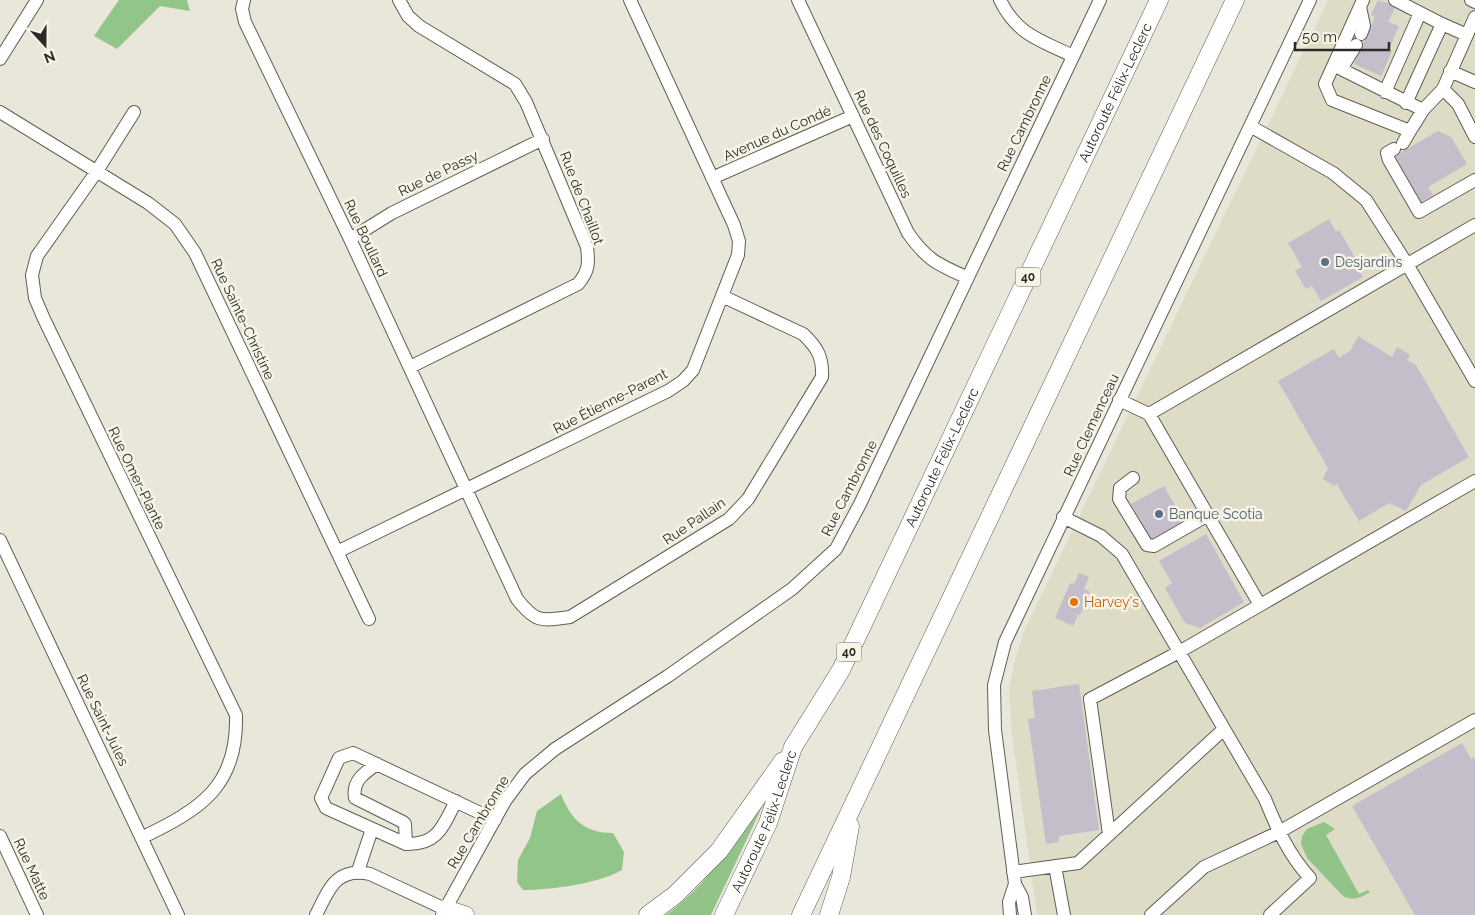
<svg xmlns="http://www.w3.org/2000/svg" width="1475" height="915" font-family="Raleway,sans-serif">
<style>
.built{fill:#dedbc7}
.green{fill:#92c489}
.forest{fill:#92c688}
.building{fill:#c5bdc9}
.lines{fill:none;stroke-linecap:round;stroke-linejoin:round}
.minor-casing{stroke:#605e52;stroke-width:14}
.highway-casing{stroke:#605e52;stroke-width:19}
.minor{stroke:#fff;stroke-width:12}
.highway{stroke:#fff;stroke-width:18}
.service-dot{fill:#5c6f8a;stroke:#f6f4e6;stroke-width:2}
.food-dot{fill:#e8710a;stroke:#f6f4e6;stroke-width:2}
.labels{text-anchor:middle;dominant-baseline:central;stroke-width:5;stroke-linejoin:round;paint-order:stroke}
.shield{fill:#f6f4e6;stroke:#696760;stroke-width:1}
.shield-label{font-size:12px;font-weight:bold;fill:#2c2b26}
.street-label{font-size:14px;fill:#2c2b26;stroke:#f6f4e6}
.service-label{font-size:14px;fill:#4e5e75;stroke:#f6f4e6;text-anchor:start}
.food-label{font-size:14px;fill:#c56008;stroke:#f6f4e6;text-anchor:start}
</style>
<rect width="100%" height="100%" fill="#e9e7d9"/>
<path class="built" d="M 1328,0 L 1475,0 L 1475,915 L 1037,915 L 1012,735 L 1009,690 L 1014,663 L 1024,631 Z"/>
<path class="green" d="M 761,804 L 763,805 L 711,915 L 665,915 C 705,889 733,842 761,804 Z
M 1324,822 L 1335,829 L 1326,835 L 1359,894 L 1368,890 L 1370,892 C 1360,898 1354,901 1343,896 L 1307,858 L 1301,844 L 1302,836 L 1307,829 Z"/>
<path class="forest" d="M 119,0 L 187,0 L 190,11 L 160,6 L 117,49 L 94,36 Z
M 561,794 C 571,820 585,833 613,833 L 624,852 L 622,870 C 598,884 550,890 523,890 L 517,882 L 518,860 L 530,838 L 537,811 Z"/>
<path class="building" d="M 1378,0 L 1396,6 L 1388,22 L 1399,26 L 1389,49 L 1392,51 L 1381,76 L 1354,64 L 1375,17 L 1371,15 Z
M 1438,131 L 1451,137 L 1467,164 L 1428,187 L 1433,195 L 1421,202 L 1395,156 Z
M 1329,219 L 1336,232 L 1339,230 L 1357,261 L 1354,263 L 1363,277 L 1321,301 L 1312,286 L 1306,289 L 1295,271 L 1302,267 L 1288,243 Z
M 1358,336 L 1392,357 L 1397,347 L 1410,355 L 1407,360 L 1416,365 L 1469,457 L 1421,485 L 1406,511 L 1389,503 L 1359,521 L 1336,483 L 1335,486 L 1323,479 L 1328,468 L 1278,381 L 1334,349 L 1339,358 L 1350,351 Z
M 1164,486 L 1184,521 L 1151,540 L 1131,504 Z
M 1206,534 L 1244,602 L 1200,628 L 1185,623 L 1165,588 L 1172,583 L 1159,561 Z
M 1079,573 L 1089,577 L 1084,589 L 1090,592 L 1080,615 L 1078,614 L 1073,626 L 1055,618 L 1070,583 L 1074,584 Z
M 1079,684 L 1099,830 L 1059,836 L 1059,842 L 1046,844 L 1028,719 L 1035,718 L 1032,691 Z
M 1462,743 L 1471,759 L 1475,757 L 1475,915 L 1415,915 L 1352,806 Z"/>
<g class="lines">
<g class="minor-casing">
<path id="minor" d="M 244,0 L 242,9 L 245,22 L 350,239 L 517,599 C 536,623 541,621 570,617 L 729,519 L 748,499 L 822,377 C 823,357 817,347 803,334 L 722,296
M 399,0 L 408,16 L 419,26 L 515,84 L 526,102 L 587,247 C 589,263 589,271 578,284 L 410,367
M 798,0 L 908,233 C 927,260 937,264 966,277
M 1000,0 C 1017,35 1040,40 1073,56
M 1363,0 L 1325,84 L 1332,100 L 1410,131 L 1423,110
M 1395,0 L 1442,24
M 1471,0 L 1475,2
M 1360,7 L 1364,26 L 1361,34
M 1475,17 L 1443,89 L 1458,104 L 1475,137
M 0,59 L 37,0
M 1335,66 L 1423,110 L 1443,89
M 1341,69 L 1356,45
M 1450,71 L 1475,82
M 1385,92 L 1420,13
M 1406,103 L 1442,24 L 1467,35
M 0,112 L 148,203 L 175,224 L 195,253 L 369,619
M 134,112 L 97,171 L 37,256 L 32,275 L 35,298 L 44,319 L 236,715 C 238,786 201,809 143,837
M 1250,126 L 1333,173 L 1366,200 L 1407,264 L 1475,381
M 1403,143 L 1410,131
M 1394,149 L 1387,153 L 1389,160 L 1419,212 L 1475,180
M 712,178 L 853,116
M 350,239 L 392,213 L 543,139
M 1119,400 L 1149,414 L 1260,605
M 1149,414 L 1475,225
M 1133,478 L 1120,488 L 1119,499 L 1147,545 L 1154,546 L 1208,515
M 1063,517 L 1101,536 L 1122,554 L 1265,799 C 1277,828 1288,854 1310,878 L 1270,915
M 0,540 L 178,915
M 337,552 L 668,391 L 683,381 L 693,370 L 738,255 L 739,241 L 734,225 L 630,0
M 377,764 C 364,773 352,781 355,798 L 403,822 L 405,824 L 406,844
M 456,801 C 443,826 438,845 406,844 L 326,808 L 321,798 L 339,758 L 353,753 L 495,820
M 1109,834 L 1090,699 L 1179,652 L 1475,481
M 0,836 L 37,915
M 1055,866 L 1064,915
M 358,871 L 372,829
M 1013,872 L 1078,863 L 1224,729
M 316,915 C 329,889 336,867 370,874 L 445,909
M 442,915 L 505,801 L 525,774 L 555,749 L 668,676 L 792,589 L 836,549 L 860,504 L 1100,0
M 1010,915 L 1009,902 L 1015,884
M 1025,915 L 1022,897 L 1015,884 L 995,730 L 994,685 L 1005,642 L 1310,0
M 1151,915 L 1204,867 L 1279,832 L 1475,720"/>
</g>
<g class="highway-casing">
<g id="highway">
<path d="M 445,909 L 465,915"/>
<path d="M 648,915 L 675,895 L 719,851 L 783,761"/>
<path id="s1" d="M 724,915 L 768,823 L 793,747 L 841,670 L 1159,0"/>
<path d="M 801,915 L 1235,0"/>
<path d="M 829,915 L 841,877 L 850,826"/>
</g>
</g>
<use href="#minor" class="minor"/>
<use href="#highway" class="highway"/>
</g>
<g class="service-dot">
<circle cx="1325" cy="262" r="5"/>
<circle cx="1159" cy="514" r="5"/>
</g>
<circle class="food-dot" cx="1074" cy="602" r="5"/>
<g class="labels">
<g class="shield">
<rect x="1015.5" y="267.5" width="25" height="19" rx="4"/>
<rect x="836.5" y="642.5" width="25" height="19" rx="4"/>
</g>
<g class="shield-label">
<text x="1028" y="277">40</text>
<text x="849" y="652">40</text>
</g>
<g class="street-label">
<text stroke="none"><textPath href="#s1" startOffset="912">Autoroute Félix-Leclerc</textPath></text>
<text transform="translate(1024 123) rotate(-64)">Rue Cambronne</text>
<text transform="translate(777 133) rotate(-24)">Avenue du Condé</text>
<text transform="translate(883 144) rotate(65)">Rue des Coquilles</text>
<text transform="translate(438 173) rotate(-26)">Rue de Passy</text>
<text transform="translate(582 198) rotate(69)">Rue de Chaillot</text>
<text transform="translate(366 238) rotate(65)">Rue Boullard</text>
<text transform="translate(243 319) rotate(65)">Rue Sainte-Christine</text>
<text transform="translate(610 401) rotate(-27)">Rue Étienne-Parent</text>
<text transform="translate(1091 425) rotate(-65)">Rue Clemenceau</text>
<text stroke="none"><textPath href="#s1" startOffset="508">Autoroute Félix-Leclerc</textPath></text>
<text transform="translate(137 478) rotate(64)">Rue Omer-Plante</text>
<text transform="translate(849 488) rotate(-63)">Rue Cambronne</text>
<text transform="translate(694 521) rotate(-34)">Rue Pallain</text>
<text transform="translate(103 720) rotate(64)">Rue Saint-Jules</text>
<text stroke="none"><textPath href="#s1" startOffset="102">Autoroute Félix-Leclerc</textPath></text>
<text transform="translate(478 822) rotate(-59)">Rue Cambronne</text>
<text transform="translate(32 869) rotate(65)">Rue Matte</text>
</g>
<g class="service-label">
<text x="1335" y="262">Desjardins</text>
<text x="1169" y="514">Banque Scotia</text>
</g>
<g class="food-label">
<text x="1084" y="602">Harvey's</text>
</g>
</g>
<g transform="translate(45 45) rotate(159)" stroke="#f6f4e6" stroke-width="4" paint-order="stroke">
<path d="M0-4L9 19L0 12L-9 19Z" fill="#2c2b26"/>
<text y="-8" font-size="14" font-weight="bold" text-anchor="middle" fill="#2c2b26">N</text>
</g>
<path d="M1295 42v8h94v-8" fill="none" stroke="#2c2b26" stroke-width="2.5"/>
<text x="1302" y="42" font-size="15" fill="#2c2b26" stroke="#f6f4e6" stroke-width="4" paint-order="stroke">50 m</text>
</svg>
